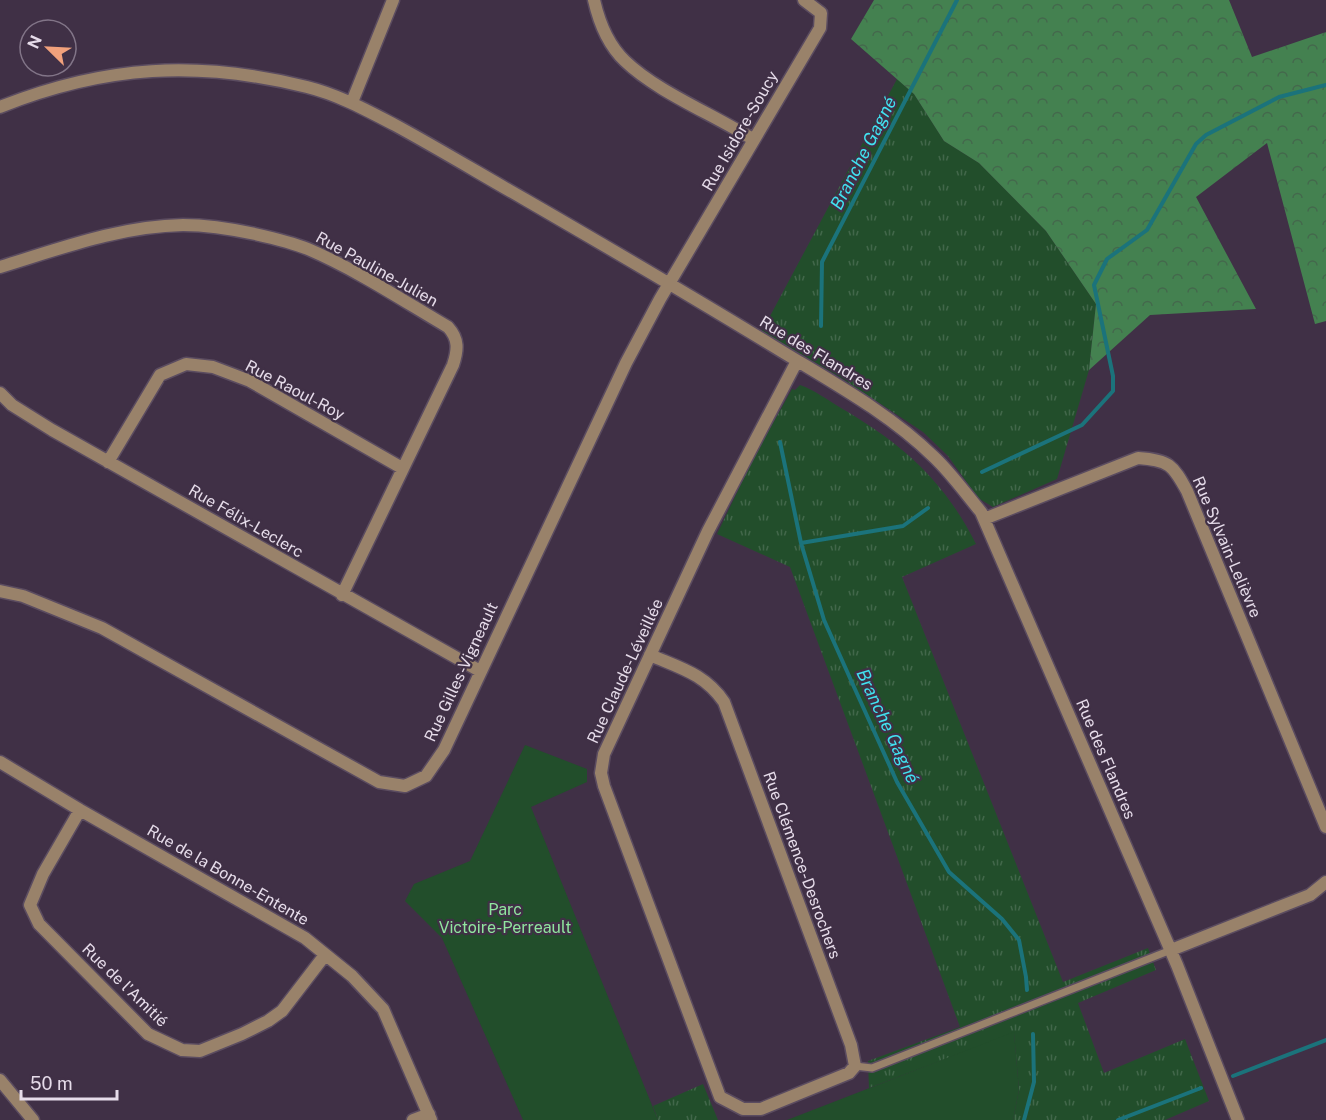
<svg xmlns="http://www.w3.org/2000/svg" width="1326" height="1120" font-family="'Public Sans',sans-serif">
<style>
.grass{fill:url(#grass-tufts)}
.forest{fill:url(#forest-crowns)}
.green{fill:#224e2b}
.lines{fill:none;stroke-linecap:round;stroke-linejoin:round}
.stream{stroke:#1b737b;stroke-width:4}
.service-casing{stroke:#5b4c60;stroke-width:10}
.minor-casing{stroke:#5b4c60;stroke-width:15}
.service{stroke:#99826a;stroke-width:7}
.minor{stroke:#99826a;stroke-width:12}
.labels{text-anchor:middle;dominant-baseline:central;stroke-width:4.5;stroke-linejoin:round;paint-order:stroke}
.street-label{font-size:16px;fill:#e6dcea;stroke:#403046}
.park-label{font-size:16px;fill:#90e69f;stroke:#403046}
.water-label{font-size:18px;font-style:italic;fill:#41e2f0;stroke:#403046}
</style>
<defs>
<pattern id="grass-tufts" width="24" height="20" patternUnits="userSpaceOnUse" patternTransform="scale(1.5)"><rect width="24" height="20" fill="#224e2b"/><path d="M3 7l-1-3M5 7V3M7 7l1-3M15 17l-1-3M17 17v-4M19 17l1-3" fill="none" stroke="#42674a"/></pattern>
<pattern id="forest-crowns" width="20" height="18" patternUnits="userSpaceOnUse" patternTransform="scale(1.5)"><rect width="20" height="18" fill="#448150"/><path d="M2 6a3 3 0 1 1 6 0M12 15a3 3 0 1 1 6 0" fill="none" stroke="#44684c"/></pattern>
</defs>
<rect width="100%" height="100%" fill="#403046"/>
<path class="grass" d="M 897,79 L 914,94 L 944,141 L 979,163 L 1046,231 L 1096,304 L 1089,370 L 1057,479 L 993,507 L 978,498 L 948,456 L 923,432 L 840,377 L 762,331 Z
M 800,385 C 814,390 828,400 841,408 C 901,443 944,480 976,544 L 902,577 L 1063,982 L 1148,948 L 1156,970 L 1078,1003 L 1104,1073 L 1185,1039 L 1209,1101 L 1165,1120 L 1013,1120 L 1019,1090 L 1014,1033 L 869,1088 L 868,1061 L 960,1027 L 790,567 L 717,534 L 754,457 L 792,389 L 795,390 Z
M 703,1084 L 718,1120 L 658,1120 L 653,1106 Z"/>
<path class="forest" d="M 874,0 L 1229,0 L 1252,57 L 1326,32 L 1326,321 L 1315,324 L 1267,143 L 1196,197 L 1256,309 L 1150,315 L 1089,370 L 1096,304 L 1046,231 L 979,163 L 944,141 L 914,94 L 851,39 Z"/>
<path class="green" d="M 525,745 L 587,769 L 587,782 L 531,807 L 658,1120 L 523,1120 L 442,938 L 405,901 L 414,884 L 470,861 Z
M 1014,1032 L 1019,1090 L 1013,1120 L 787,1120 Z"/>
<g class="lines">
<path class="stream" d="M 821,326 L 822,262 L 957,0
M 780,442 L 801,543 L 824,620 L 854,687 L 897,782 L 949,872 L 1002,919 L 1019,940 L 1026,977 L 1027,990
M 982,472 L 1082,425 L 1113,391 L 1113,376 L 1094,285 L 1107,259 L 1147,230 L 1196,144 L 1206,135 L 1279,97 L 1326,85
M 801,543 L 903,526 L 928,508
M 1233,1076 L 1326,1040
M 1024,1120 L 1034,1082 L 1033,1034
M 1118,1120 L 1201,1088"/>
<g class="service-casing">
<path id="service" d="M 855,1066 L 872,1068 L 1171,950"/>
</g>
<g class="minor-casing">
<path id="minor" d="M 594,0 C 599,22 608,45 625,61 C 657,92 715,115 754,140
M 352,102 L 393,0
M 0,107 C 105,65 198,60 307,87 C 339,95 366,110 395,125 C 439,149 482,175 526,200 C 609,248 691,296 773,346 C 828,380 887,411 934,457 C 951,473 966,494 981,512 L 1177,965 L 1238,1120
M 0,267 C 59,249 120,226 183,225 C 206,225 232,229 255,234 C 273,238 291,242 308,249 C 357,270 402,300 448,327 C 459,339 458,350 453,365 L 342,595
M 0,393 L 12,405 L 52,430 L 480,671
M 108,462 L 160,375 L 186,364 L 213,367 L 250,381 L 402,468
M 984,519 L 1138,458 C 1169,460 1173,465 1187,491 L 1326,827
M 0,591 L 23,596 L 102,628 L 379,782 L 405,786 L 426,776 L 444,750 L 626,363 L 660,299 L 820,28 L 821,13 L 804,0
M 650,655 C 680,668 705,674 724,702 L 851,1045 L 855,1066 L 849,1073 L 761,1109 L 743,1109 L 720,1097 L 604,786 L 601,773 L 604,754 L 708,531 L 797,361
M 0,762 L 80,810 L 305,938 L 352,976 L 383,1009 L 431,1120
M 80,810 L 43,874 L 30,905 L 39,924 L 148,1034 L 182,1050 L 200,1051 L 242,1034 L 268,1021 L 282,1011 L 325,955
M 1171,950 L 1310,895 L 1326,882
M 0,1080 L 33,1120
M 413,1120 L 429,1114"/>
</g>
<use href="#service" class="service"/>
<use href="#minor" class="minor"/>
</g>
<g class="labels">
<g class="street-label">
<text transform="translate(740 131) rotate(-60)">Rue Isidore-Soucy</text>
<text transform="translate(377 269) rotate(29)">Rue Pauline-Julien</text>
<text transform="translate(816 353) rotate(31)">Rue des Flandres</text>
<text transform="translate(295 390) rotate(28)">Rue Raoul-Roy</text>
<text transform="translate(246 521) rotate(30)">Rue Félix-Leclerc</text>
<text transform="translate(1227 547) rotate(67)">Rue Sylvain-Lelièvre</text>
<text transform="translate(625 671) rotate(-65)">Rue Claude-Léveillée</text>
<text transform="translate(461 672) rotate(-65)">Rue Gilles-Vigneault</text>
<text transform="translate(1106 759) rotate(67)">Rue des Flandres</text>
<text transform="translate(802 865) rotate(70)">Rue Clémence-Desrochers</text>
<text transform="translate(228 875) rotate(30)">Rue de la Bonne-Entente</text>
<text transform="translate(125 985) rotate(44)">Rue de l'Amitié</text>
</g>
<g class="park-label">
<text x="505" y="909">Parc<tspan x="505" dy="18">Victoire-Perreault</tspan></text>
</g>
<g class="water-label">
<text transform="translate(863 153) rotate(-63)">Branche Gagné</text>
<text transform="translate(888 726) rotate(65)">Branche Gagné</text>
</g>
</g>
<g transform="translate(48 48) rotate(294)"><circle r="28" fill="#403046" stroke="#827588" stroke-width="1.5"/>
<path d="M0-4.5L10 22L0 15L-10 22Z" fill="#f1a17c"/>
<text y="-9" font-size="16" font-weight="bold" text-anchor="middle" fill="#e6dcea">N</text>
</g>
<path d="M21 1090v9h96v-9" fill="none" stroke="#e6dcea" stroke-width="3"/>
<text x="30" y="1090" font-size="18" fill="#e6dcea" stroke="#403046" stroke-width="4.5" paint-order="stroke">50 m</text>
</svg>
